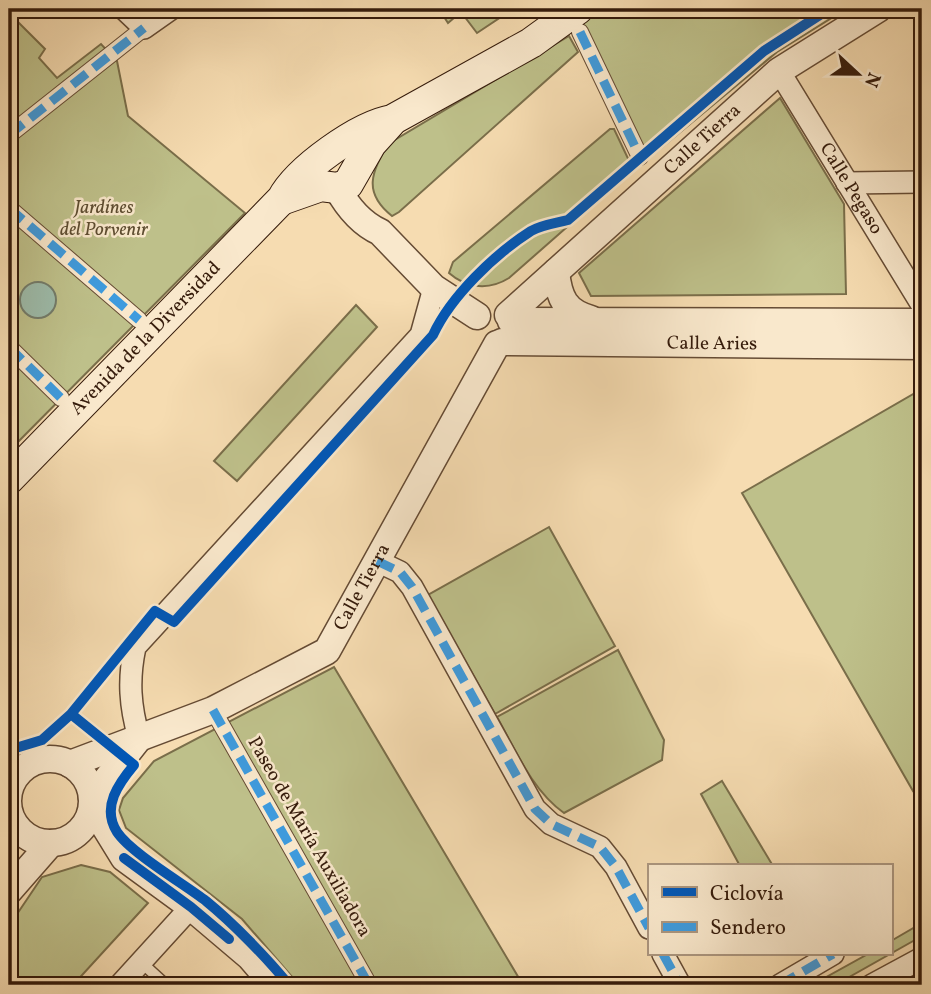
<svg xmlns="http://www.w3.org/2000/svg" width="931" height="994" font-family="Vollkorn,serif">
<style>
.green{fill:#bec08a;stroke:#7a6e4a;stroke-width:2}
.water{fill:#9dbcab;stroke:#737c6b;stroke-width:2}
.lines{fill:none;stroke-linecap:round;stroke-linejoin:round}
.service-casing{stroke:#654b34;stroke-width:13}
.pedestrian-casing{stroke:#654b34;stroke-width:18}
.minor-casing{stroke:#654b34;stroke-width:24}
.tertiary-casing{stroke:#654b34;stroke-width:29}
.secondary-casing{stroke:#351b0b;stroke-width:32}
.service{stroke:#f9e8cc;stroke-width:10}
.pedestrian{stroke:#f9e8cc;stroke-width:16}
.minor{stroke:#f9e8cc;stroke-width:21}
.tertiary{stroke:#f9e8cc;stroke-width:26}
.secondary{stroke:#f9e8cc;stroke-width:30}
.quiet{stroke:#3e9bde;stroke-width:9;stroke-dasharray:18 9;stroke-linecap:butt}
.cycleway-casing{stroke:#f9e8cc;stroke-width:15}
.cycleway{stroke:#0057b8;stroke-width:10}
.labels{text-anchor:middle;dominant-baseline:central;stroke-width:5;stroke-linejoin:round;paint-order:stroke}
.street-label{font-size:19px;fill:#351b0b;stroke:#f9e8cc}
.park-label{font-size:19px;font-style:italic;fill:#5e4d31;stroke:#f9e8cc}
</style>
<rect width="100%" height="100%" fill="#f6dcb1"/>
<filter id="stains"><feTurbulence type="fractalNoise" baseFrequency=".00286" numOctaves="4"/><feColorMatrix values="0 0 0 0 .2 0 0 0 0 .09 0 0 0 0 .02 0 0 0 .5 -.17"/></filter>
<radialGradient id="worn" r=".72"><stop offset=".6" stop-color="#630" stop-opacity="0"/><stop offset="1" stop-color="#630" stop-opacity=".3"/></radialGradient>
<path class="green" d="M 439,9 L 513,9 L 477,33 L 461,12 L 448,23 Z
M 596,9 L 846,9 L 777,52 L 649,158 L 575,28 Z
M 9,13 L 45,49 L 39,58 L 57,78 L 101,44 L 117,61 L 128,116 L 245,213 L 9,451 Z
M 569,36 L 578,52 L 399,212 L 392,216 C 362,192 372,172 388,144 Z
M 780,98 L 844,204 L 846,294 L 591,296 L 579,273 Z
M 610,129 L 614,129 L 633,169 L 509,278 C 490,290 467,289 449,273 L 453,262 Z
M 356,305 L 377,327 L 237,481 L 214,461 Z
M 922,389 L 922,785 L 913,791 L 742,493 Z
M 549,527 L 615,646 L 495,714 L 428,595 Z
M 618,650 L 664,740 L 662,760 L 564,813 C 532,790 516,751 497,717 Z
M 334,667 L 523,985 L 299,985 L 242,919 L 126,828 L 119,810 L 123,798 L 154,761 Z
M 722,781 L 773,866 L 740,866 L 701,794 Z
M 81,865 L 110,872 L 148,903 L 73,985 L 9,985 L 9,926 L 42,877 Z
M 922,923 L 922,936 L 835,985 L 812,985 L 868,954 L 891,954 L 891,941 Z"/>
<path class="water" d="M20 300a18 18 0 1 1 36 0a18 18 0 1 1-36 0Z"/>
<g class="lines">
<g class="service-casing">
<path id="service" d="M 142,963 L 166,985"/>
</g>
<g class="pedestrian-casing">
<path id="pedestrian" d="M 580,32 L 640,157
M 9,135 L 144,28
M 9,208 L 139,320
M 9,347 L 61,398
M 213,710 L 369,985"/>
</g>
<g class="minor-casing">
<g id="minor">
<path d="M 124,9 L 144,28 L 171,9"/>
<path id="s1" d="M 779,71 L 922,305"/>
<path d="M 847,183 L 922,182"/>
<path d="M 377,561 L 400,572 L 412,587 L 535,809 L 551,824 L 600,847 L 616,867 L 649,928"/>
<path d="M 139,738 C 130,706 128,680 135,647 L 421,335 L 434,288"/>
<path d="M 663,954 L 680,985"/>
<path d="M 120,985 L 191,907"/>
<path d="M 780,985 L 833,954"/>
<path d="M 872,985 L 922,958"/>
</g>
</g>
<g class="tertiary-casing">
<g id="tertiary">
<path d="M 337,188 C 347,206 360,223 380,232 L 434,288 L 477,316"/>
<path d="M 556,272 C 559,298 565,312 591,319"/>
<path id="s2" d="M 508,315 L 779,71 L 878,9"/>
<path d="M 511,321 L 922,322"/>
<path id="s3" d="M 502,342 L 922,346"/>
<circle cx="50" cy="801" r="42"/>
<path id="s4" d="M 70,764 L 213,710 L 327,651 L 497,344"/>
<path d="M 92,798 L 139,738"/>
<path d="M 92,806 L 124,858 L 191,907 L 250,957 L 274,985"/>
<path d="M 9,891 L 51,843"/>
</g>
</g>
<g class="secondary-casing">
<g id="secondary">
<path d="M 284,199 L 321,186 L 337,188 L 348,184 L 371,144 L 390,123"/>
<path id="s5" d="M 9,479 L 282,199 C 298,169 359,126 392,120 L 531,43 L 578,9"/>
</g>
</g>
<use href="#service" class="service"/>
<use href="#pedestrian" class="pedestrian"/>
<use href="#minor" class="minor"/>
<use href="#tertiary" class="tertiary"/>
<use href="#secondary" class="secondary"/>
<path class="quiet" d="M 580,32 L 640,157
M 9,135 L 144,28
M 9,208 L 139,320
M 9,347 L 61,398
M 377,561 L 400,572 L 412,587 L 535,809 L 551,824 L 600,847 L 616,867 L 649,928
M 213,710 L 369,985
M 663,954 L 680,985
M 780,985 L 833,954"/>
<g class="cycleway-casing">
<path id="cycleway" d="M 71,714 L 134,765 C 119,783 101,807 117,832 C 131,853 184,884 206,901 C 233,923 267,958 289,985
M 9,750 L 42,740 L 71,714 L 155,611 L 174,622 L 433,335 C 451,296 495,254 531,231 C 541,225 556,223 568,220 L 764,51 L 829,9
M 124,858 L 191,907 L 229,939"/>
</g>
<use href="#cycleway" class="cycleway"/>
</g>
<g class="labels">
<g class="street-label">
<text stroke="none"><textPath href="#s2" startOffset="262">Calle Tierra</textPath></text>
<text stroke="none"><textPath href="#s1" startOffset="138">Calle Pegaso</textPath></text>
<text stroke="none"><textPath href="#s5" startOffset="196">Avenida de la Diversidad</textPath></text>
<text stroke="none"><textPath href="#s3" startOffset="210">Calle Aries</textPath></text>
<text stroke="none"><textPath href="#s4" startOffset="354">Calle Tierra</textPath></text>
<text transform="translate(309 837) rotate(60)">Paseo de María Auxiliadora</text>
</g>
<g class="park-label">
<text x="104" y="208">Jardínes<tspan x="104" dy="22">del Porvenir</tspan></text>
</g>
</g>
<rect width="931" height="994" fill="none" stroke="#f6dcb1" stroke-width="35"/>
<rect x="10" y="10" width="910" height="973" fill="none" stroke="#351b0b" stroke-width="3.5"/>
<rect x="18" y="18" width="896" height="959" fill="none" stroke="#351b0b" stroke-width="2"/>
<rect x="648" y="864" width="245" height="91" fill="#f9e8cc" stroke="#ab967f" stroke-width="2"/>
<rect x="662" y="887" width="35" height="10" fill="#0057b8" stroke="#ab967f" stroke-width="2"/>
<text x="710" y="900" font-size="21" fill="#351b0b">Ciclovía</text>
<rect x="662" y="922" width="35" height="10" fill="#3e9bde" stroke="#ab967f" stroke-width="2"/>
<text x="710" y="934" font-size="21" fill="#351b0b">Sendero</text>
<g transform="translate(858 74) rotate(112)" stroke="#f9e8cc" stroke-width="5" paint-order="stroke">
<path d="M0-5L12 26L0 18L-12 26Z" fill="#351b0b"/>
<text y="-10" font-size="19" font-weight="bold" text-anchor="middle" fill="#351b0b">N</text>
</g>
<rect width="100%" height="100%" filter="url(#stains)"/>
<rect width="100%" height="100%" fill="url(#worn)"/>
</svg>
